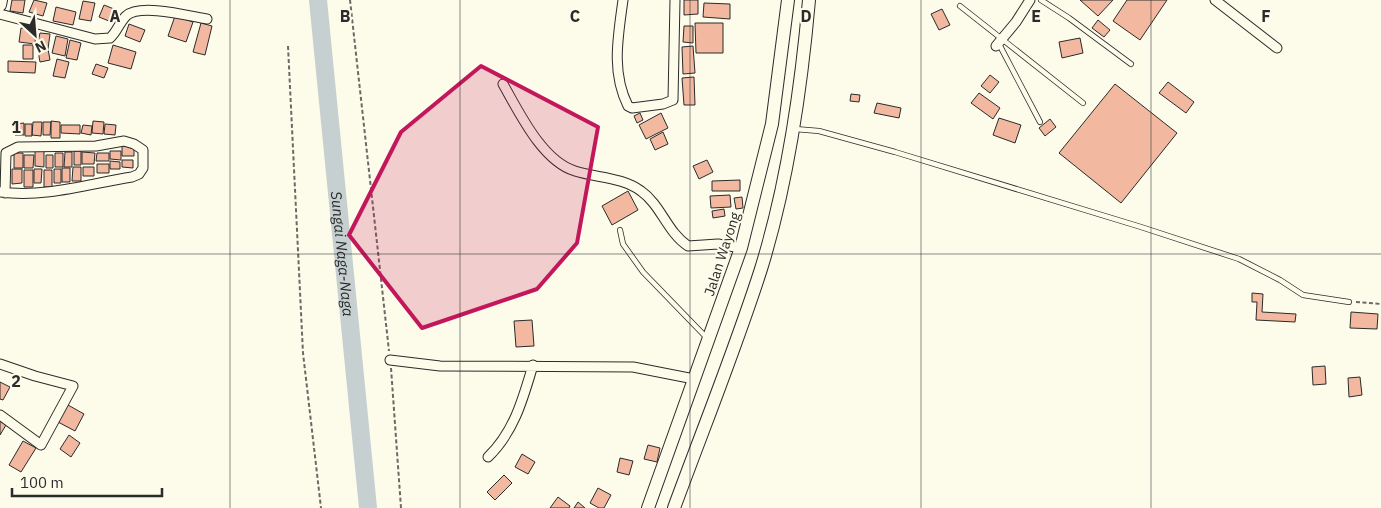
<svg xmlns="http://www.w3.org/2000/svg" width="1381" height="508" font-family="'IBM Plex Sans',sans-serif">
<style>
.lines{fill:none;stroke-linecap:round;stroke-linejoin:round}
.river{stroke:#c7d0d0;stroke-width:18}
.building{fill:#f2b8a0;stroke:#2b2b2b}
.lane-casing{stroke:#2b2b2b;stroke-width:6}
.street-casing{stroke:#2b2b2b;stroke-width:11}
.secondary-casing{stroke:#2b2b2b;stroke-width:14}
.path{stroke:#6a6964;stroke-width:2;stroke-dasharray:4 2.5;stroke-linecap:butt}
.lane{stroke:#fdfbea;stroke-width:4.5}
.street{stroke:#fdfbea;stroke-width:9}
.secondary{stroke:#fdfbea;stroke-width:12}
.marked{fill:#c2185b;fill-opacity:0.2;stroke:#c2185b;stroke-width:4;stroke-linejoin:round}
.grid{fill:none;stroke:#2b2b2b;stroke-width:1;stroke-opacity:0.55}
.labels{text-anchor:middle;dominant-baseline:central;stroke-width:4;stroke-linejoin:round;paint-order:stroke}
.street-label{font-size:14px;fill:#2b2b2b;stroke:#fdfbea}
.water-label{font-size:15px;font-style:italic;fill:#2b2b2b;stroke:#fdfbea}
.grid-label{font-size:16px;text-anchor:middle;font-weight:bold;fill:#2b2b2b;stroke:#fdfbea;stroke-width:4;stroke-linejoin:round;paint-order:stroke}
</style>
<rect width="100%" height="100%" fill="#fdfbea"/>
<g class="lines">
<path class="river" id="s1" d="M 318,0 L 368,508"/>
</g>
<path class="building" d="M 12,0 L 25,0 L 23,13 L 10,11 Z
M 34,0 L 47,3 L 43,16 L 29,12 Z
M 684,0 L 698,0 L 698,14 L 684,15 Z
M 1080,0 L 1113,0 L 1098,16 Z
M 1127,0 L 1167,0 L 1140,40 L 1113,21 Z
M 83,1 L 95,3 L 91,21 L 79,19 Z
M 704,3 L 730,4 L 730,19 L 703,17 Z
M 104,5 L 114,9 L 109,21 L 99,17 Z
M 56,7 L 76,12 L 73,25 L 53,21 Z
M 942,9 L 950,25 L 939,30 L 931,14 Z
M 175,16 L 193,22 L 186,42 L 168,36 Z
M 1098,20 L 1110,30 L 1104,37 L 1092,28 Z
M 201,23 L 212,26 L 205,55 L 193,52 Z
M 695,23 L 723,23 L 723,53 L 696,53 Z
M 129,24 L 145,30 L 140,42 L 125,36 Z
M 684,26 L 693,26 L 693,43 L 683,42 Z
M 21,28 L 36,29 L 35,44 L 19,42 Z
M 40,33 L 50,34 L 48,49 L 37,47 Z
M 56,36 L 68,39 L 65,56 L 52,53 Z
M 1080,38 L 1083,53 L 1062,58 L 1059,42 Z
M 70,40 L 81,43 L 77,60 L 66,58 Z
M 23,45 L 33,45 L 33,59 L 23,59 Z
M 113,45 L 136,52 L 131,69 L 108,63 Z
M 693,46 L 695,73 L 683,74 L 682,47 Z
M 48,49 L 50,60 L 40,62 L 38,51 Z
M 57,59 L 69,62 L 65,78 L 53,76 Z
M 8,61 L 36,62 L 35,73 L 8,72 Z
M 96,64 L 108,68 L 104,78 L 92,74 Z
M 990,75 L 999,82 L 990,93 L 981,86 Z
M 694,77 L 695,105 L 684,105 L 682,78 Z
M 1168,82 L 1194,102 L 1186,113 L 1159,93 Z
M 1115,84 L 1177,133 L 1121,203 L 1059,153 Z
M 979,93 L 1000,108 L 993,119 L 971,103 Z
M 851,94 L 860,95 L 859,102 L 850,101 Z
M 877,103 L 901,108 L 899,118 L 874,113 Z
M 640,113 L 643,120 L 637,123 L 634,116 Z
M 661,113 L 668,128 L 646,139 L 639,125 Z
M 999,118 L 1021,125 L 1015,143 L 993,135 Z
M 1050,119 L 1056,127 L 1045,136 L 1039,128 Z
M 51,121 L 60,122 L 60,138 L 51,138 Z
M 93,121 L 104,122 L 103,134 L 92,133 Z
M 33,122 L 42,122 L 41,136 L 32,135 Z
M 43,122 L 51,122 L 50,135 L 43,135 Z
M 24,123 L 24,135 L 15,135 L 15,124 Z
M 25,124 L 32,124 L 32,136 L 25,136 Z
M 105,124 L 116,125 L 115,135 L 104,134 Z
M 61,125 L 80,125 L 80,134 L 61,133 Z
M 83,125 L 92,126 L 91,135 L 81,133 Z
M 663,132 L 668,144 L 655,150 L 650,139 Z
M 122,146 L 134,146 L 134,156 L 122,156 Z
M 35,150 L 44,151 L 44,167 L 35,166 Z
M 74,151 L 81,151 L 81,165 L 74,165 Z
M 110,151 L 121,151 L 121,160 L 110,159 Z
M 65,152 L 72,152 L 72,167 L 64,167 Z
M 82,152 L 95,153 L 94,164 L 82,164 Z
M 14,153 L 23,153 L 23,168 L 14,168 Z
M 55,153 L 63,153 L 63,167 L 55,167 Z
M 97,153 L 109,153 L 109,161 L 96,161 Z
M 24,155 L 34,155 L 33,168 L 24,168 Z
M 46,155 L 53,155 L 53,168 L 46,168 Z
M 122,160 L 133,160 L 133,168 L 122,167 Z
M 707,160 L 713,172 L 699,179 L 693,166 Z
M 110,161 L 120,162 L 120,169 L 110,169 Z
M 97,164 L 109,164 L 109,173 L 97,173 Z
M 73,167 L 81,167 L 81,181 L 72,181 Z
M 83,167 L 94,167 L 94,176 L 83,176 Z
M 62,168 L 70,168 L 70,182 L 62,182 Z
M 12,169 L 22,169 L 22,183 L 12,184 Z
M 34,169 L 42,169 L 41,183 L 34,183 Z
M 54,169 L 61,169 L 61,183 L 54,183 Z
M 24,170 L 33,170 L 33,187 L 24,187 Z
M 44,170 L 52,170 L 52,187 L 44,187 Z
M 740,180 L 740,191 L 712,191 L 712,181 Z
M 628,191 L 638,210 L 612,225 L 602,206 Z
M 730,195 L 731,207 L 711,208 L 710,196 Z
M 742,197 L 743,208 L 736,209 L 734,198 Z
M 724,209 L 725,216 L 713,218 L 712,211 Z
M 1252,293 L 1263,294 L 1262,312 L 1296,314 L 1295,322 L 1256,320 L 1257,302 L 1252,302 Z
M 1351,312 L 1378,314 L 1377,329 L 1350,328 Z
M 532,320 L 534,346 L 516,347 L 514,321 Z
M 1325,366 L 1326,384 L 1313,385 L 1312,367 Z
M 1360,377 L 1362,395 L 1349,397 L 1348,378 Z
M 0,382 L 10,387 L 3,400 L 0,399 Z
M 68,405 L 84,414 L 75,431 L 58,422 Z
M 0,421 L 6,425 L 0,435 Z
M 69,435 L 80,443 L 71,457 L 60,449 Z
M 23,441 L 36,448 L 21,472 L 9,465 Z
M 648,445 L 660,448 L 657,462 L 644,459 Z
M 522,454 L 535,462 L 528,474 L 515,467 Z
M 620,458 L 633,461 L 629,475 L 617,472 Z
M 504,475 L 512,483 L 495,500 L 487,492 Z
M 598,488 L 611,495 L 604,508 L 599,508 L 590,503 Z
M 558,497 L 570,506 L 569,508 L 550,508 Z
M 578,502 L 585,508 L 574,508 Z"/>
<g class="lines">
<g class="lane-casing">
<path id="lane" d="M 1041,0 L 1069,18 L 1131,64
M 960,6 L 1083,103
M 999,44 L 1040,122
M 795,129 L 819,131 L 895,152 L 1141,227 L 1239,259 L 1280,280 L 1303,295 L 1349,302
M 620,230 L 623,244 L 643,272 L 706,337"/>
</g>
<g class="street-casing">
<path id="street" d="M 623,0 C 618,37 611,72 628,106 L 632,108 L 663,104 L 673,100 L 675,0
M 1215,0 L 1277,48
M 0,14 L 95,39 L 110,38 C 117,32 119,23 126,16 C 140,3 189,16 207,19
M 996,46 L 1016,22 L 1030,0
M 503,84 C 519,112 542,161 575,171 C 597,178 622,177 641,191 C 661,205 667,232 688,246 L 718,244 L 741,248
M 0,192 C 45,198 88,184 132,177 L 139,174 L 143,168 L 143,150 L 134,144 L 124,141 L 96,146 L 18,147 L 6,153 L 5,193
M 390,360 L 440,366 L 633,367 L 694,379
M 0,364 L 35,376 L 73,386 L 41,445 L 0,415
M 488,457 C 514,432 523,399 533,365"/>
</g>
<g class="secondary-casing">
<path id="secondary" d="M 0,5 L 1,0
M 648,508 L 741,248 L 772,124 L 788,0
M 674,508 C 703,429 735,350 761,269 C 788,182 801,91 809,0"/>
</g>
<path class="path" d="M 350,0 L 389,351
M 288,46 L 303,353 L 321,508
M 1356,302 L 1381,304
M 391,368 L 401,508"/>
<use href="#lane" class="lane"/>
<use href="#street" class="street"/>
<use href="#secondary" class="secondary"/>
</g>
<path class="marked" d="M 481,66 L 598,127 L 577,243 L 537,289 L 422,328 L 349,235 L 401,132 Z"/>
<path class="grid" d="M 230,0 L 230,508M 460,0 L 460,508M 690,0 L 690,508M 921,0 L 921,508M 1151,0 L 1151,508M 0,254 L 1381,254"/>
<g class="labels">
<g class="street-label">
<text transform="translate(722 254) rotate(-72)">Jalan Wayong</text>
</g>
<g class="water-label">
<text stroke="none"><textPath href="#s1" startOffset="255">Sungai Naga-Naga</textPath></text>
</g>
</g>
<g class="grid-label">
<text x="115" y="22">A</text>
<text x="345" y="22">B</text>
<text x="575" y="22">C</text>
<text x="806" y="22">D</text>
<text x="1036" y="22">E</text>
<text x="1266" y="22">F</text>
<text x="16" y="133">1</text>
<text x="16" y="387">2</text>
</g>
<g transform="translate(35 35) rotate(154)" stroke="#fdfbea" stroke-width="4" paint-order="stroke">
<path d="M0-4L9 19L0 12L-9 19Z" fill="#2b2b2b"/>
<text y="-8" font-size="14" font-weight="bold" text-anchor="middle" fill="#2b2b2b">N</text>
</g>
<path d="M12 488v8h150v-8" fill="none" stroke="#2b2b2b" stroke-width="2.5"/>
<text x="20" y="488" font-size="15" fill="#2b2b2b" stroke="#fdfbea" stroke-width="4" paint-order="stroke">100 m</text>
</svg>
